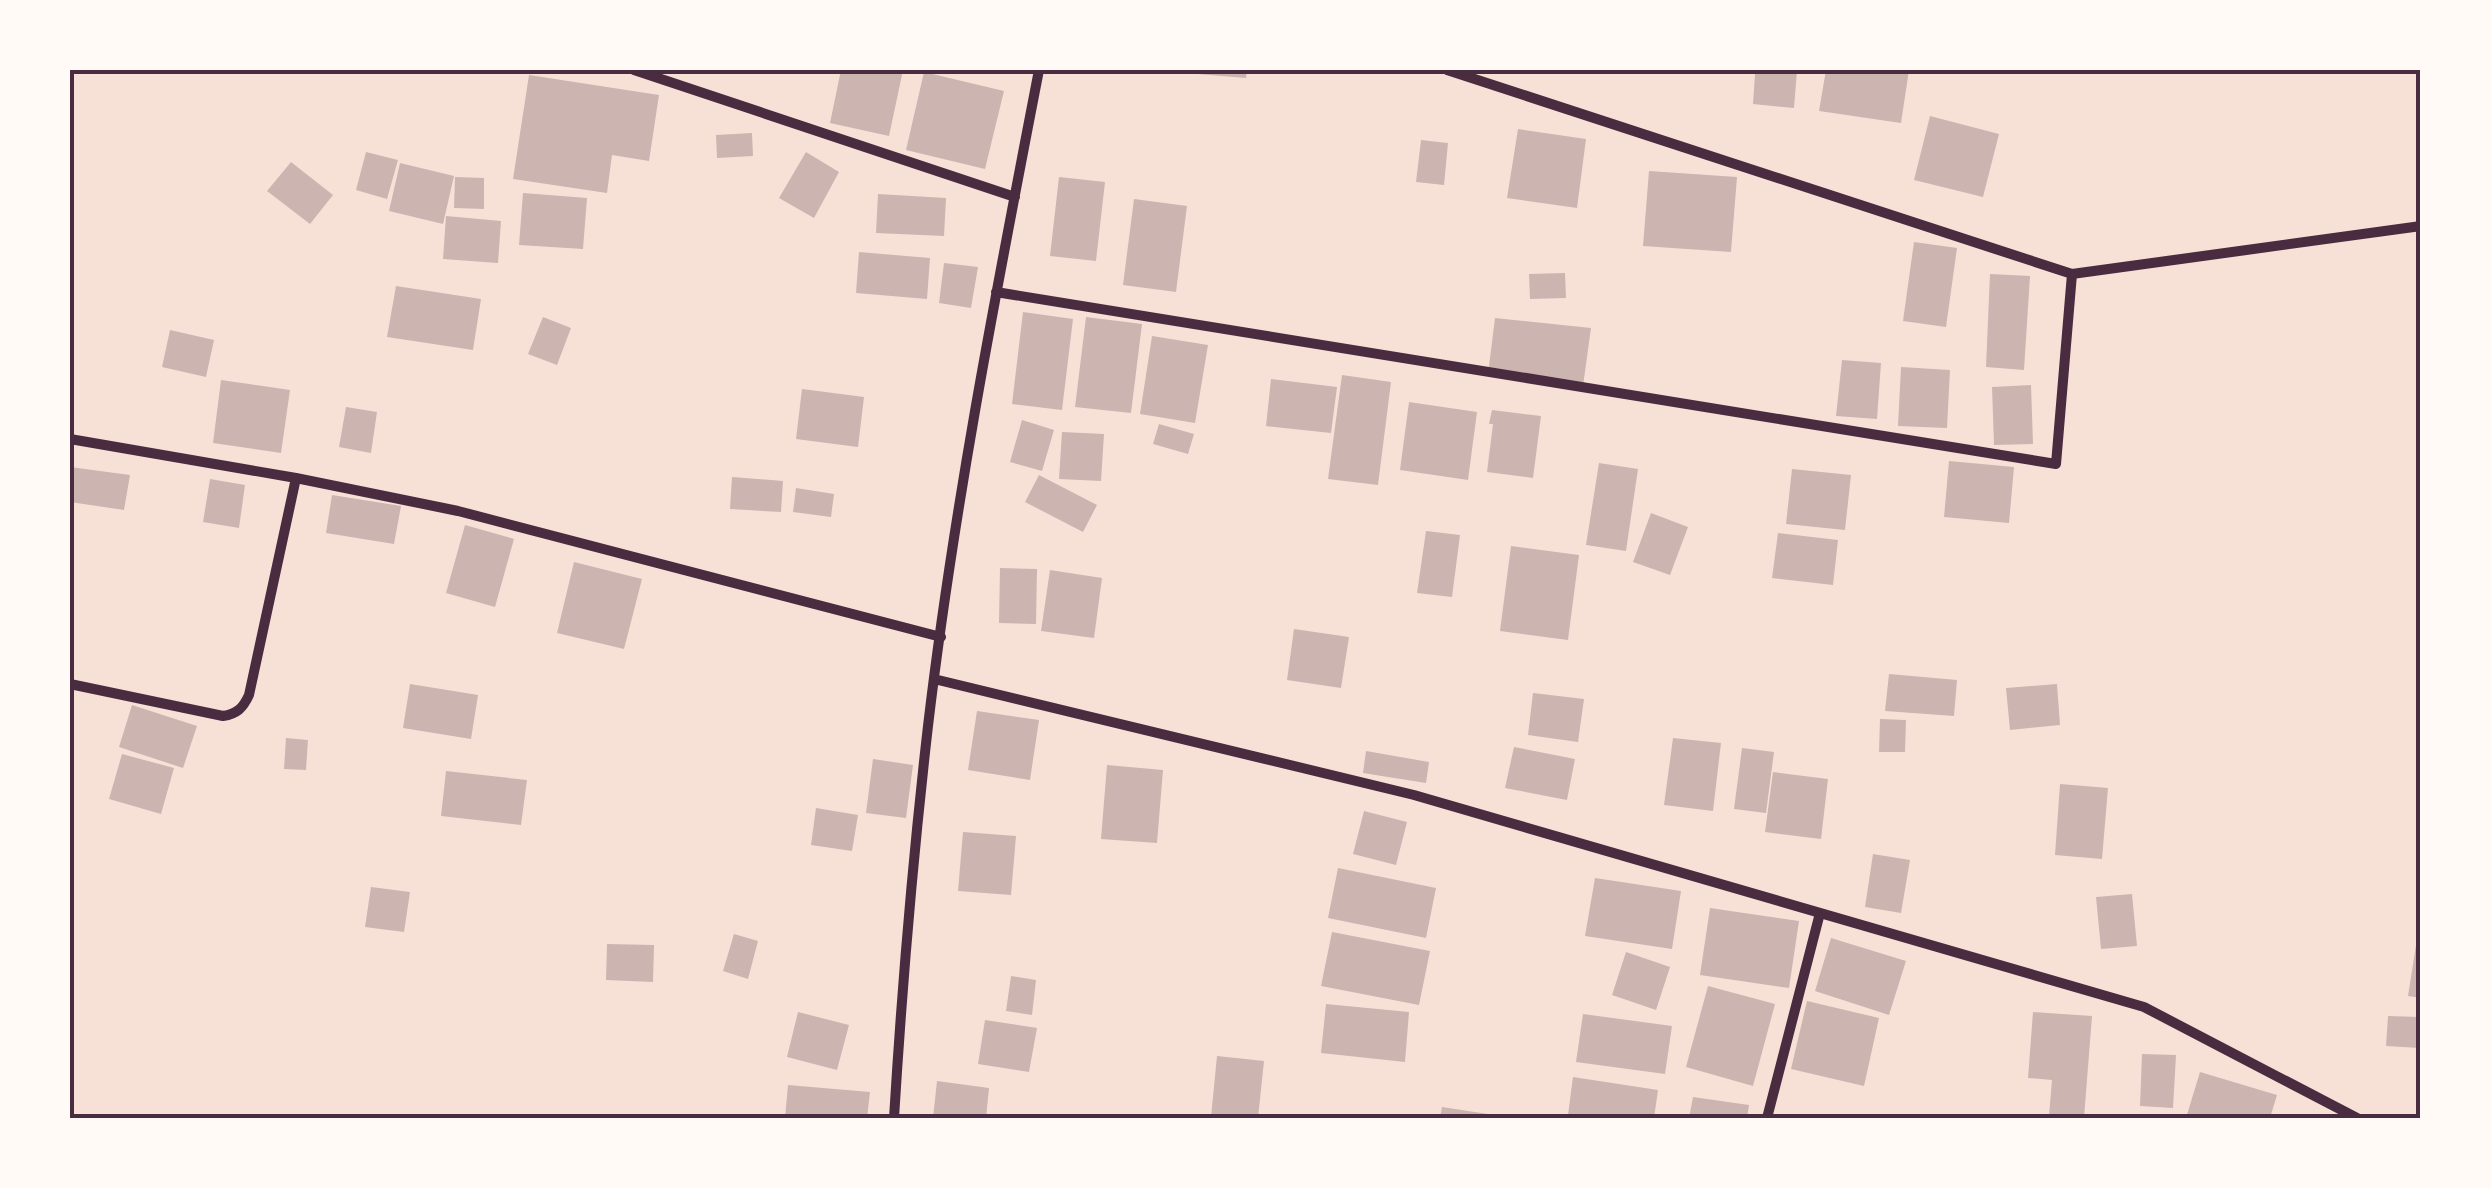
<svg xmlns="http://www.w3.org/2000/svg" width="2491" height="1188" font-family="'Noto Serif',serif">
<style>
.building{fill:#ccb4b1}
.lines{fill:none;stroke-linecap:round;stroke-linejoin:round}
.minor{stroke:#4a2c40;stroke-width:10}
.neatline{fill:none;stroke:#4a2c40;stroke-width:4}
</style>
<rect width="100%" height="100%" fill="#f7e1d7"/>
<path class="building" d="M 841,70 L 903,70 L 889,136 L 830,123 Z
M 1185,70 L 1247,70 L 1246,78 L 1185,73 Z
M 1737,70 L 1797,70 L 1794,108 L 1753,104 L 1755,74 L 1737,73 Z
M 1826,70 L 1909,70 L 1901,123 L 1819,111 Z
M 924,72 L 1004,91 L 985,169 L 906,150 Z
M 529,75 L 659,95 L 649,161 L 612,155 L 607,193 L 513,179 Z
M 1930,116 L 1999,134 L 1983,197 L 1914,180 Z
M 1518,129 L 1586,139 L 1577,208 L 1507,198 Z
M 752,133 L 753,156 L 717,158 L 716,135 Z
M 1421,140 L 1448,143 L 1444,185 L 1416,182 Z
M 366,152 L 398,160 L 387,199 L 356,190 Z
M 806,152 L 839,172 L 814,218 L 779,198 Z
M 291,162 L 333,195 L 310,224 L 267,191 Z
M 400,163 L 454,176 L 443,224 L 389,211 Z
M 1649,171 L 1737,177 L 1731,252 L 1643,246 Z
M 455,177 L 484,178 L 484,209 L 454,208 Z
M 1059,177 L 1105,182 L 1096,261 L 1050,256 Z
M 523,193 L 587,198 L 583,249 L 519,245 Z
M 878,194 L 946,198 L 944,236 L 876,233 Z
M 1134,199 L 1187,206 L 1176,292 L 1123,285 Z
M 446,216 L 501,221 L 498,263 L 443,259 Z
M 1914,242 L 1957,248 L 1946,327 L 1903,321 Z
M 859,252 L 930,258 L 927,299 L 856,293 Z
M 944,263 L 978,267 L 971,308 L 939,303 Z
M 1565,273 L 1566,298 L 1530,299 L 1529,274 Z
M 1990,274 L 2030,276 L 2024,370 L 1986,367 Z
M 396,286 L 481,299 L 473,350 L 387,337 Z
M 1023,312 L 1073,319 L 1062,410 L 1012,404 Z
M 543,317 L 571,328 L 557,365 L 528,354 Z
M 1086,317 L 1142,324 L 1131,413 L 1075,407 Z
M 1495,318 L 1591,328 L 1583,386 L 1488,374 Z
M 170,330 L 214,340 L 206,377 L 162,367 Z
M 1152,336 L 1208,345 L 1195,423 L 1140,414 Z
M 1842,360 L 1881,363 L 1877,419 L 1836,416 Z
M 1901,367 L 1950,370 L 1947,428 L 1898,426 Z
M 1342,375 L 1391,382 L 1378,485 L 1328,479 Z
M 1271,379 L 1337,387 L 1331,433 L 1266,426 Z
M 221,380 L 290,390 L 281,453 L 213,443 Z
M 2031,385 L 2033,444 L 1994,445 L 1992,387 Z
M 802,389 L 864,397 L 858,447 L 796,439 Z
M 1409,402 L 1477,412 L 1468,480 L 1400,470 Z
M 346,407 L 377,412 L 371,453 L 339,447 Z
M 1492,410 L 1541,416 L 1533,478 L 1487,472 L 1493,424 L 1489,424 Z
M 1022,420 L 1054,430 L 1042,471 L 1010,462 Z
M 1159,424 L 1194,434 L 1188,454 L 1153,444 Z
M 1062,432 L 1104,434 L 1101,481 L 1059,479 Z
M 1949,461 L 2014,467 L 2009,523 L 1944,517 Z
M 1599,463 L 1638,469 L 1626,551 L 1586,545 Z
M 70,467 L 130,475 L 124,510 L 70,502 Z
M 1792,469 L 1851,475 L 1845,530 L 1786,524 Z
M 1039,475 L 1097,505 L 1083,532 L 1025,502 Z
M 732,477 L 783,481 L 781,512 L 730,509 Z
M 210,479 L 245,485 L 239,528 L 203,522 Z
M 796,488 L 834,494 L 831,517 L 793,512 Z
M 332,495 L 401,506 L 394,544 L 326,533 Z
M 1651,513 L 1688,527 L 1670,575 L 1633,562 Z
M 465,525 L 514,539 L 495,607 L 446,593 Z
M 1426,531 L 1460,535 L 1452,597 L 1417,593 Z
M 1778,533 L 1838,540 L 1833,585 L 1772,578 Z
M 1511,546 L 1579,555 L 1568,640 L 1500,631 Z
M 574,562 L 642,579 L 624,649 L 557,633 Z
M 1000,568 L 1037,569 L 1036,624 L 999,623 Z
M 1050,570 L 1102,578 L 1094,638 L 1041,631 Z
M 1294,629 L 1349,637 L 1341,688 L 1287,680 Z
M 1889,674 L 1957,680 L 1954,716 L 1885,711 Z
M 410,684 L 478,695 L 471,739 L 403,728 Z
M 2057,684 L 2060,725 L 2010,730 L 2006,688 Z
M 1533,693 L 1584,699 L 1578,742 L 1528,735 Z
M 132,705 L 197,726 L 183,768 L 119,747 Z
M 977,711 L 1039,720 L 1030,780 L 968,770 Z
M 1880,719 L 1906,720 L 1905,752 L 1879,752 Z
M 286,738 L 308,740 L 306,770 L 284,769 Z
M 1673,738 L 1721,743 L 1713,811 L 1664,805 Z
M 1514,747 L 1575,759 L 1567,800 L 1505,788 Z
M 1742,748 L 1774,752 L 1766,813 L 1734,809 Z
M 1366,751 L 1429,762 L 1426,783 L 1363,773 Z
M 122,754 L 174,768 L 161,814 L 109,799 Z
M 873,759 L 913,765 L 906,818 L 866,813 Z
M 1107,765 L 1163,770 L 1157,843 L 1101,839 Z
M 446,771 L 527,780 L 521,825 L 441,816 Z
M 1773,772 L 1828,779 L 1821,839 L 1765,832 Z
M 2060,784 L 2108,788 L 2102,859 L 2055,855 Z
M 816,808 L 858,815 L 852,851 L 811,845 Z
M 1364,811 L 1407,822 L 1396,865 L 1353,854 Z
M 963,832 L 1016,836 L 1011,895 L 958,891 Z
M 1873,854 L 1910,860 L 1901,913 L 1865,907 Z
M 1338,868 L 1436,888 L 1426,938 L 1328,918 Z
M 1595,878 L 1681,891 L 1672,949 L 1585,936 Z
M 371,887 L 410,892 L 404,932 L 365,927 Z
M 2132,894 L 2137,946 L 2101,949 L 2096,897 Z
M 1710,908 L 1799,921 L 1789,988 L 1700,975 Z
M 2419,926 L 2421,926 L 2421,998 L 2408,996 Z
M 1332,932 L 1430,951 L 1419,1005 L 1321,986 Z
M 734,934 L 758,941 L 748,979 L 723,971 Z
M 1831,938 L 1906,961 L 1889,1015 L 1815,991 Z
M 607,944 L 654,945 L 653,982 L 606,980 Z
M 1626,952 L 1670,967 L 1656,1010 L 1612,995 Z
M 1011,976 L 1036,980 L 1032,1015 L 1006,1011 Z
M 1708,986 L 1775,1004 L 1753,1086 L 1686,1067 Z
M 1807,1001 L 1879,1018 L 1864,1086 L 1791,1069 Z
M 1326,1004 L 1409,1012 L 1405,1062 L 1321,1053 Z
M 798,1012 L 849,1025 L 837,1070 L 787,1057 Z
M 2033,1012 L 2092,1016 L 2084,1118 L 2049,1116 L 2052,1080 L 2028,1078 Z
M 1583,1014 L 1672,1026 L 1665,1074 L 1576,1062 Z
M 2388,1016 L 2420,1017 L 2419,1048 L 2386,1046 Z
M 985,1020 L 1037,1028 L 1029,1072 L 978,1064 Z
M 2142,1054 L 2176,1055 L 2173,1108 L 2140,1106 Z
M 1217,1056 L 1264,1061 L 1258,1118 L 1211,1117 Z
M 2200,1072 L 2277,1095 L 2270,1118 L 2186,1118 Z
M 1573,1077 L 1658,1090 L 1654,1118 L 1568,1115 Z
M 937,1081 L 989,1088 L 986,1118 L 933,1118 Z
M 788,1085 L 870,1092 L 867,1118 L 785,1118 Z
M 1693,1097 L 1749,1105 L 1747,1118 L 1689,1118 Z
M 1442,1107 L 1501,1116 L 1501,1118 L 1440,1118 Z"/>
<g class="lines">
<path class="minor" d="M 634,70 L 1015,197
M 1447,70 L 2072,274
M 996,292 L 2056,464 L 2072,274 L 2421,226
M 70,439 L 296,478
M 934,679 L 1414,795 L 2144,1007 L 2357,1118
M 70,684 L 223,716 C 237,714 243,708 249,695 L 296,478 L 458,511 L 941,637
M 894,1118 C 902,987 913,857 928,726 C 954,506 997,287 1039,70
M 1767,1118 L 1820,913"/>
</g>
<rect width="2491" height="1188" fill="none" stroke="#fffaf5" stroke-width="145"/>
<rect x="72" y="72" width="2346" height="1044" class="neatline"/>
</svg>
